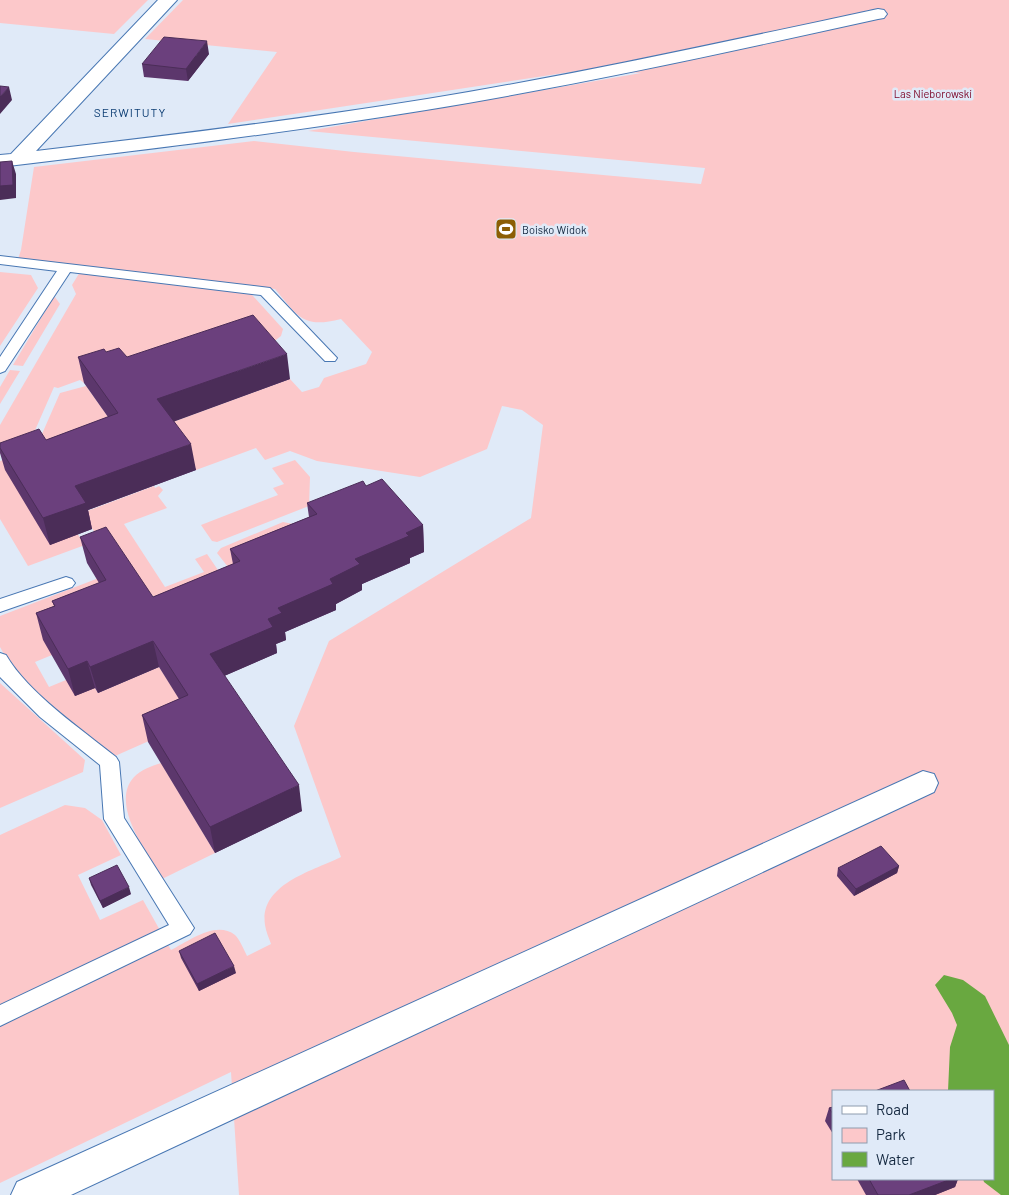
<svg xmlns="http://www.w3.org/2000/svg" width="1009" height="1195" font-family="Barlow,sans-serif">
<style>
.green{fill:#fcc8ca;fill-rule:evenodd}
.water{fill:#69a840}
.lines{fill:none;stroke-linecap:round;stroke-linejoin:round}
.service-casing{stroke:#4877b3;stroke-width:2}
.minor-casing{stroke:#4877b3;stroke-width:2}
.service{fill:#fff;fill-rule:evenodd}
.minor{fill:#fff;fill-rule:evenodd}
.wall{fill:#5c376c}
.shaded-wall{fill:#4b2d58}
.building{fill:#6b407d;stroke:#4b2d58}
.labels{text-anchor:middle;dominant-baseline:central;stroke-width:5;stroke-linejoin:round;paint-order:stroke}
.far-park-label{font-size:11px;fill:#7b0426;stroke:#e0eaf8}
.far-poi-label{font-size:11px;fill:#13273f;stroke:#e0eaf8;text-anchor:start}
.far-neighbourhood-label{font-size:12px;letter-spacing:1px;fill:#0d3e74;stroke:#e0eaf8}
</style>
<rect width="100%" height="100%" fill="#e0eaf8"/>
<path class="green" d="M 0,0 L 148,0 L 114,34 L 0,23 Z
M 183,0 L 1009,0 L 1009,1195 L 239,1195 L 231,1072 L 0,1183 L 0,835 L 65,805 L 85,808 L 102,820 L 121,855 L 78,875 L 100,920 L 143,900 L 171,950 C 189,941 216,920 235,935 C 240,940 244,950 247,956 L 271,944 C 269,938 266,932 265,925 C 259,884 313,871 341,857 L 294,726 L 329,641 L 531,518 L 543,425 L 522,410 L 502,406 L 487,449 L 420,477 L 317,461 L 290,451 L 265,460 L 256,448 L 196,470 L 162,426 L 290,379 L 302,392 L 319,387 L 324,378 L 366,364 L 372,352 L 341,319 C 302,329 298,316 275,289 L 243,285 L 283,329 L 281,336 L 272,343 L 109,375 L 84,383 L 80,380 L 58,388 L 54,387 L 29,444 L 0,454 L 0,425 L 76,294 L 72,285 L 83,267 L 18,259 L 21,250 L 34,167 L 254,141 L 354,152 L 701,184 L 705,168 L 308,131 L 641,73 L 590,69 L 228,124 L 277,52 L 145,39 ZM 833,1091 L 993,1091 L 993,1179 L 833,1179 Z
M 0,272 L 31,275 L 38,288 L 0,346 Z
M 55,297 L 60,304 L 23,366 L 13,365 L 53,298 Z
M 10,370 L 20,371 L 0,404 L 0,387 Z
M 86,386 L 124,439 L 38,443 L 60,393 Z
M 24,453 L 85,545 L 28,566 L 0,519 L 0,461 Z
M 295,460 L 310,477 L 309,506 L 217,542 L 212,541 L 201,525 L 278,495 L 273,488 L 284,484 L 272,468 Z
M 154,486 L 155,488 L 159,486 L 163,490 L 158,496 L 167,508 L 124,524 L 165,587 L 204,572 L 195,559 L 207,554 L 233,592 L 178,620 L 109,554 L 82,513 Z
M 283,522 L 293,524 L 313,549 L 235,576 L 217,553 L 221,548 Z
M 104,576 L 121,603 L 44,640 L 52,655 L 35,662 L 49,687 L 66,680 L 95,688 L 98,693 L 159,667 L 194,721 L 106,760 L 13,670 L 0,647 L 0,616 Z
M 0,683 L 85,760 L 83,772 L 0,808 Z
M 161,763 L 215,853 L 162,879 C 148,854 109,804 134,777 C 141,770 151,766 161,763 Z"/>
<path class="water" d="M 944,975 L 963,980 L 985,996 L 1009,1045 L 1009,1195 L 1001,1195 L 984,1182 L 983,1179 L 993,1179 L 993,1091 L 948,1091 L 950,1047 L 957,1025 L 952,1013 L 935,985 Z"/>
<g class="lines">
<g class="service-casing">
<path id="service" d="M 0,256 L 270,288 L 337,358 L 335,361 L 325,361 L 261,295 L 70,272 L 5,371 L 0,373 L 0,357 L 57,271 L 0,264 Z
M 66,577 L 72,579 L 75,583 L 72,587 L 0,612 L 0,599 Z
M 0,653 L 6,655 C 28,693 81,729 116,757 L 119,762 L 124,818 L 194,928 L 190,934 L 0,1026 L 0,1005 L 169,925 L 104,819 L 100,765 L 40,717 L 0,677 Z"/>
</g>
<g class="minor-casing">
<path id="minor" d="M 158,0 L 177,0 L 36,151 C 166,136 297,120 427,99 C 579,74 728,41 878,9 L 884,10 L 887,14 L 884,18 L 878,19 C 728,52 578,85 426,110 C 285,133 142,150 0,167 L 0,155 L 11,154 Z
M 923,771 L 934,774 L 938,783 L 934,792 L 71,1195 L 11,1195 L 17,1182 Z"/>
</g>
<use href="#service" class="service"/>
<use href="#minor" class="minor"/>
</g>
<path class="wall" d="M 209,54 L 188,81 L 144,77 L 142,64 Z
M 106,352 L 127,357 L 290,379 L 174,421 L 196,470 L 88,510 L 92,529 L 50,545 L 5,470 L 0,453 L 0,443 L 46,440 L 108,417 L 84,383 L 78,357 Z
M 366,486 L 423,525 L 424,552 L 410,558 L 410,563 L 362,584 L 362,590 L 336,604 L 336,610 L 285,632 L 286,640 L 276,644 L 277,653 L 224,676 L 302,811 L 215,853 L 148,742 L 142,715 L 179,699 L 159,667 L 98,693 L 95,688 L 75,696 L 43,640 L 36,613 L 54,606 L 52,601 L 99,583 L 87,563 L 80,537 L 153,597 L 233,564 L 230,549 L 309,517 L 307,503 Z
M 899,866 L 897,873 L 854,896 L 837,876 L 838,868 Z
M 89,878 L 131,894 L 103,908 L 91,885 Z
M 179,951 L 236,973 L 199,991 L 181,958 Z
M 833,1107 L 833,1134 L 825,1121 L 829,1108 Z
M 857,1179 L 958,1179 L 955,1187 L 935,1195 L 866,1195 Z"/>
<path class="shaded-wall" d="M 207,41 L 209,54 L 188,81 L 186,69 Z
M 9,87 L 12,100 L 0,114 L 0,97 Z
M 12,161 L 16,174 L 16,198 L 0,200 L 0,186 Z
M 287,354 L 290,379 L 162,426 L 157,399 Z
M 191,444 L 196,470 L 88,510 L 92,529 L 50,545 L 43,518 L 75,486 Z
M 423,525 L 424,552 L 410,558 L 410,563 L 362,584 L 362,590 L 336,604 L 336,610 L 285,632 L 286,640 L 276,644 L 277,653 L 215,680 L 210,654 L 268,619 L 278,608 L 330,579 L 355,559 L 406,533 Z
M 153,641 L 159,667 L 98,693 L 90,667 Z
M 87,661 L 95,688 L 75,696 L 68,669 Z
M 299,785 L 302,811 L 215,853 L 210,827 Z
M 899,866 L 897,873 L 854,896 L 856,889 Z
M 129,887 L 131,894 L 103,908 L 100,901 Z
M 234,966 L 236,973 L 199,991 L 197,984 Z
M 951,1179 L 958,1179 L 955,1187 L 935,1195 L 909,1195 Z"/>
<path class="building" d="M 164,37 L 207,41 L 186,69 L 142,64 Z
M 0,86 L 9,87 L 0,97 Z
M 12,161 L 13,185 L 0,186 L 0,162 Z
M 253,315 L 287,354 L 157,399 L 191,444 L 75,486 L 86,503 L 43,518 L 0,448 L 0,443 L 39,429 L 46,440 L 118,413 L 78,357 L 104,349 L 106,352 L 119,348 L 127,357 Z
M 382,479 L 423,525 L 406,533 L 409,536 L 355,559 L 360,564 L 330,579 L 333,584 L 278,608 L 282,613 L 268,619 L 273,627 L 210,654 L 299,785 L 210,827 L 142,715 L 188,695 L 153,641 L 90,667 L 87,661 L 68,669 L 36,613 L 55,606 L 52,601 L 106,580 L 80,537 L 106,527 L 153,597 L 240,561 L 230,549 L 317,514 L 307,503 L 363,481 L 366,486 Z
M 881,846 L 899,866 L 856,889 L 838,868 Z
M 117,865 L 129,887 L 100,901 L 89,878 Z
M 215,933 L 234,966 L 197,984 L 179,951 Z
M 904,1080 L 910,1091 L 875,1091 Z
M 833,1107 L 833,1114 L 829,1108 Z
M 869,1179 L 951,1179 L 909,1195 L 878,1195 Z"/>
<defs>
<g id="stadium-square" transform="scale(1.125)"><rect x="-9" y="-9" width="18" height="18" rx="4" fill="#8c5e04" stroke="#e0eaf8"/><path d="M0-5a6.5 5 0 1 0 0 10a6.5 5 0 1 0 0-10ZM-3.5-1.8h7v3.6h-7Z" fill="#fff"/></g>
</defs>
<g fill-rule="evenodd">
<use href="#stadium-square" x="506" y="229"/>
</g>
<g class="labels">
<g class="far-park-label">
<text x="933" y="93">Las Nieborowski</text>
</g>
<g class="far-poi-label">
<text x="522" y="229">Boisko Widok</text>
</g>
<g class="far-neighbourhood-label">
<text x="130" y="112">SERWITUTY</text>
</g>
</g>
<rect x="832" y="1090" width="162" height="90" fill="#e0eaf8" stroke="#8e9cae"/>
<rect x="842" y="1106" width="25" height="8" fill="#ffffff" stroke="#8e9cae"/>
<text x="876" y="1115" font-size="15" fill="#13273f">Road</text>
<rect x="842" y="1128" width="25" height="15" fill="#fcc8ca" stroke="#8e9cae"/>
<text x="876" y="1140" font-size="15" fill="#13273f">Park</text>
<rect x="842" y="1152" width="25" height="15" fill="#69a840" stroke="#8e9cae"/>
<text x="876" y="1165" font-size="15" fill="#13273f">Water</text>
</svg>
